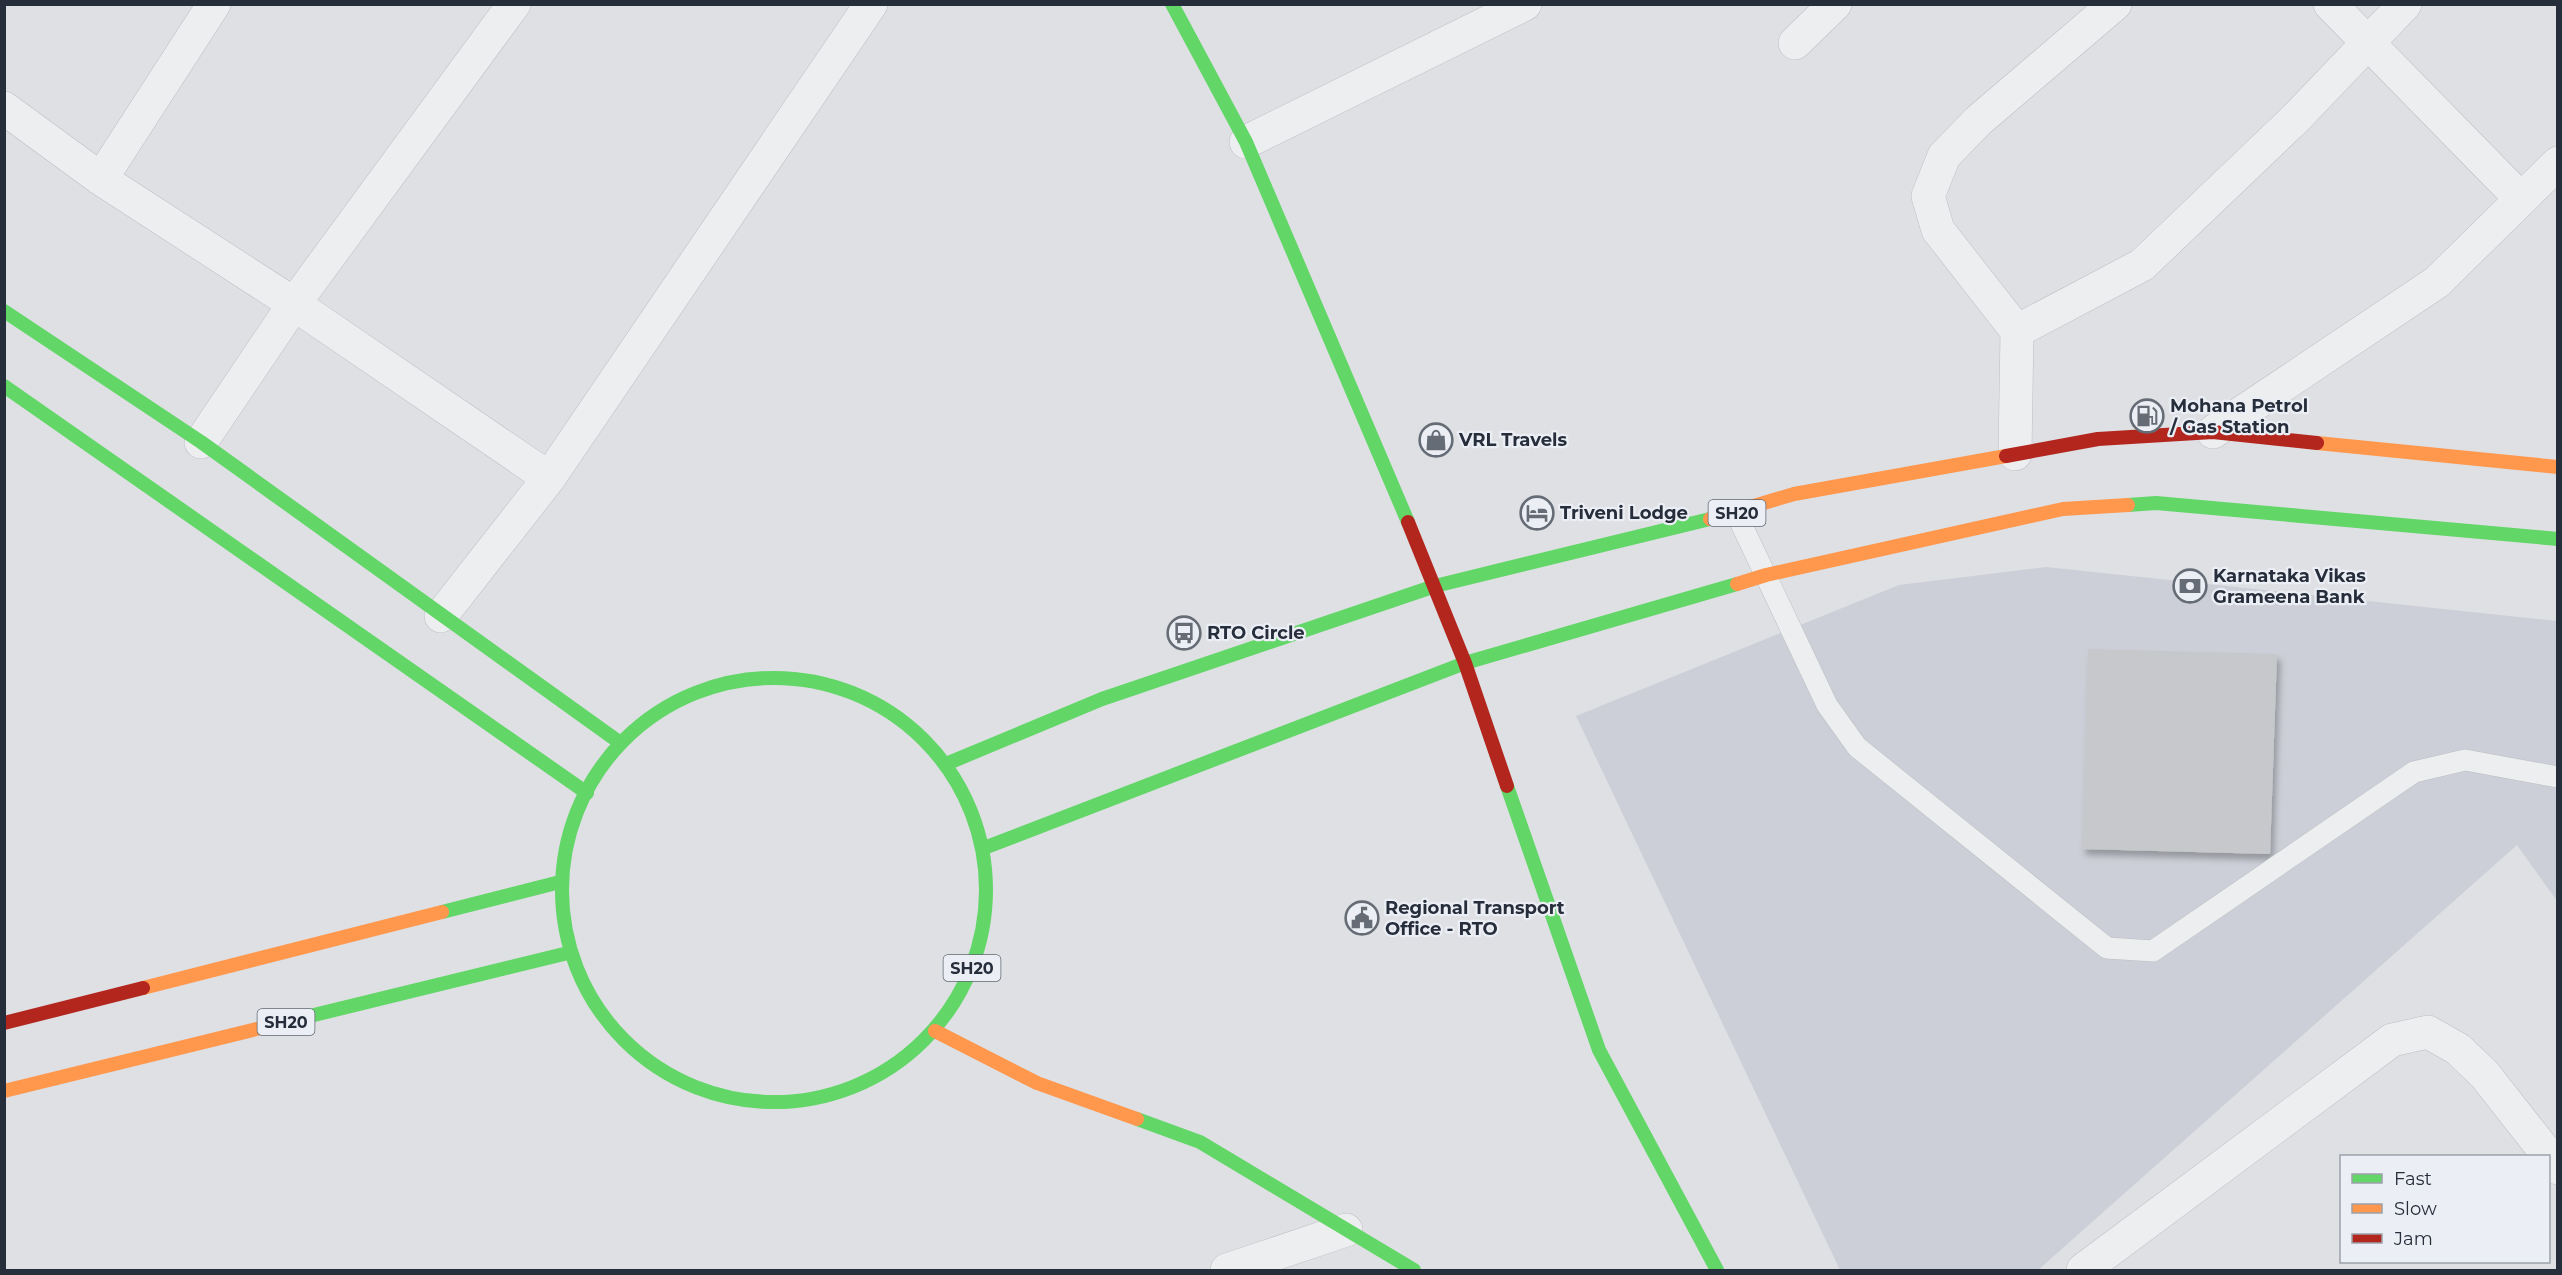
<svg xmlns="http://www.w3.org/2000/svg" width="2562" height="1275" font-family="Montserrat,sans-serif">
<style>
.built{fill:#cccfd7}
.building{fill:#c6c8cc;filter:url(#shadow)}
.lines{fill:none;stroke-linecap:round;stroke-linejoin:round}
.lane-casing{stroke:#bcbec2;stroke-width:22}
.street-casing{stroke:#bcbec2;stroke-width:34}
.lane{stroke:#edeef0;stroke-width:21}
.street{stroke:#edeef0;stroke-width:33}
.fast{stroke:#63d668;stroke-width:14}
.slow{stroke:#ff974d;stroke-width:14}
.jam{stroke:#b3261e;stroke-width:14}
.labels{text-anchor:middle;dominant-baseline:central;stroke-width:4.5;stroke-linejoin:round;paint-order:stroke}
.shield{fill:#ebeef4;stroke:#616772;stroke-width:1.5}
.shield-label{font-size:16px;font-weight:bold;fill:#262d3b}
.poi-label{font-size:18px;font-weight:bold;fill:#262d3b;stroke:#ebeef4;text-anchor:start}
</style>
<defs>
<filter id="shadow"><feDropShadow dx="3.5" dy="6" stdDeviation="3" flood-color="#0004"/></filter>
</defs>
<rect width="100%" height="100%" fill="#dee0e4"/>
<path class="built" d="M 2046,567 L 2557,621 L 2557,901 L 2517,845 L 2038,1270 L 1840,1270 L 1576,716 L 1899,585 Z"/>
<path class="building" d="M 2088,649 L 2277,654 L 2270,854 L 2082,849 Z"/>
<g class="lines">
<g class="lane-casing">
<path id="lane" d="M 1736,513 L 1827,705 L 1857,747 L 2107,948 L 2153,951 L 2414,772 L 2465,760 L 2558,777"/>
</g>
<g class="street-casing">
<path id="street" d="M 2330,4 L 2521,199
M 1795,43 L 1835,4
M 4,108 L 101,179 L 214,4
M 1246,142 L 1525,4
M 101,179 L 294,304 L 549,478
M 2017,331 L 2142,265 L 2296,118 L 2405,4
M 2213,432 L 2437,282 L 2558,163
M 201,442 L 294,304 L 514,4
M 2015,454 L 2017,331 L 1938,230 L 1928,196 L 1944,156 L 1978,121 L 2115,4
M 441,616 L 549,478 L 871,4
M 1227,1270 L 1346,1230
M 2083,1270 L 2392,1040 L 2428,1032 L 2458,1049 L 2485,1075 L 2558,1168"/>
</g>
<use href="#lane" class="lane"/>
<use href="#street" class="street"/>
<path class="fast" d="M 1172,4 L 1246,142 L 1408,522
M 4,311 L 201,442 L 619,742
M 4,386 L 587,793
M 2128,505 L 2156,503 L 2558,539
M562 890a212 212 0 1 1 424 0a212 212 0 1 1-424 0Z
M 946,764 L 1102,699 L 1435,586 L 1710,519
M 1507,786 L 1599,1050 L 1717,1270
M 984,848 L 1465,663 L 1737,584
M 442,912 L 560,882
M 273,1025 L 568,953
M 1137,1119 L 1200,1142 L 1414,1270"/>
<path class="slow" d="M 2317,443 L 2558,467
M 1710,519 L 1794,494 L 2006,456
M 1737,584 L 1766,575 L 2063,509 L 2128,505
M 143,988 L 442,912
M 935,1031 L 1037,1083 L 1137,1119
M 4,1091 L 273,1025"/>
<path class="jam" d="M 2006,456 L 2098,439 L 2213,432 L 2317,443
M 1408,522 L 1465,663 L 1507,786
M 4,1023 L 143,988"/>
</g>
<defs>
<g id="fuel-ring" transform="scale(1.725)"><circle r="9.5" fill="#ebeef4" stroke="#666c76" stroke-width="1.5"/><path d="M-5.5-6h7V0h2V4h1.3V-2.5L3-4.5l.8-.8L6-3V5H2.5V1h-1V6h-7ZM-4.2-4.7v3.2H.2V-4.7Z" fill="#666c76"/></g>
<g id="shop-ring" transform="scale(1.725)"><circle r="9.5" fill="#ebeef4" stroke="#666c76" stroke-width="1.5"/><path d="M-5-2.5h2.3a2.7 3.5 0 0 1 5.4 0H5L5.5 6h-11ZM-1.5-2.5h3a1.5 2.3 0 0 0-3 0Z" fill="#666c76"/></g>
<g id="hotel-ring" transform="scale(1.725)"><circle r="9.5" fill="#ebeef4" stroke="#666c76" stroke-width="1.5"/><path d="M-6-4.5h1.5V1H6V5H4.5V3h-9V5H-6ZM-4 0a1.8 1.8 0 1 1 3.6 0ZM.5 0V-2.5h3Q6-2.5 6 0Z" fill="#666c76"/></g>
<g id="bank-ring" transform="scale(1.725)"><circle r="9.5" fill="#ebeef4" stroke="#666c76" stroke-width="1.5"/><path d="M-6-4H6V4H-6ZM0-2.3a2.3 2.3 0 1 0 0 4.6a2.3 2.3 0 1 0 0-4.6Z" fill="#666c76"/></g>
<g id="bus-ring" transform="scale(1.725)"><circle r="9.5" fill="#ebeef4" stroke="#666c76" stroke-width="1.5"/><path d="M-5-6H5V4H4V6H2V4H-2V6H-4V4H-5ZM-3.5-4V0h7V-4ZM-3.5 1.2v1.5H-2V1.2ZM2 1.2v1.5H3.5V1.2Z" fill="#666c76"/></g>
<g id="civic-ring" transform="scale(1.725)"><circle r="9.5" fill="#ebeef4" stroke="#666c76" stroke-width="1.5"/><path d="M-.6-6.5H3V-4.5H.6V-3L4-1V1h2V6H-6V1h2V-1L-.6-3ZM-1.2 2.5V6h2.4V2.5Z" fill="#666c76"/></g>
</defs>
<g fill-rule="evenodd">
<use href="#fuel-ring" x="2147" y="416"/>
<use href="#shop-ring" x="1436" y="440"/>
<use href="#hotel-ring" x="1537" y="513"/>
<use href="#bank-ring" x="2190" y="586"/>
<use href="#bus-ring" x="1184" y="633"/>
<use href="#civic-ring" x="1362" y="918"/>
</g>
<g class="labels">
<g class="shield">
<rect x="1708.5" y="500" width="57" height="26" rx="4.5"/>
<rect x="943.5" y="955" width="57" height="26" rx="4.5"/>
<rect x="257.5" y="1009" width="57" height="26" rx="4.5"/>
</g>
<g class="shield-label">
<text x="1737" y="513">SH20</text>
<text x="972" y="968">SH20</text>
<text x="286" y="1022">SH20</text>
</g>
<g class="poi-label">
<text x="2170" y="406">Mohana Petrol<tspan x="2170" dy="21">/ Gas Station</tspan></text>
<text x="1459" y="440">VRL Travels</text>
<text x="1560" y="513">Triveni Lodge</text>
<text x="2213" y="576">Karnataka Vikas<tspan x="2213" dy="21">Grameena Bank</tspan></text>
<text x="1207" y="633">RTO Circle</text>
<text x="1385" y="908">Regional Transport<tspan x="1385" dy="21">Office - RTO</tspan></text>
</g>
</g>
<rect width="2562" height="1275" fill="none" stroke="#262d3b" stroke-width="12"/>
<rect x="2340" y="1155" width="210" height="108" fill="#ebeef4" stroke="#9ca1aa" stroke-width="1.5"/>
<rect x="2352" y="1174" width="30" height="9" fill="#63d668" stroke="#9ca1aa" stroke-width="1.5"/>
<text x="2394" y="1185" font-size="18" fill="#262d3b">Fast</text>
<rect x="2352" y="1204" width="30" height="9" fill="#ff974d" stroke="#9ca1aa" stroke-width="1.5"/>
<text x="2394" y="1215" font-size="18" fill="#262d3b">Slow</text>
<rect x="2352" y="1234" width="30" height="9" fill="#b3261e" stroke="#9ca1aa" stroke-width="1.5"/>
<text x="2394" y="1245" font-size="18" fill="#262d3b">Jam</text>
</svg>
